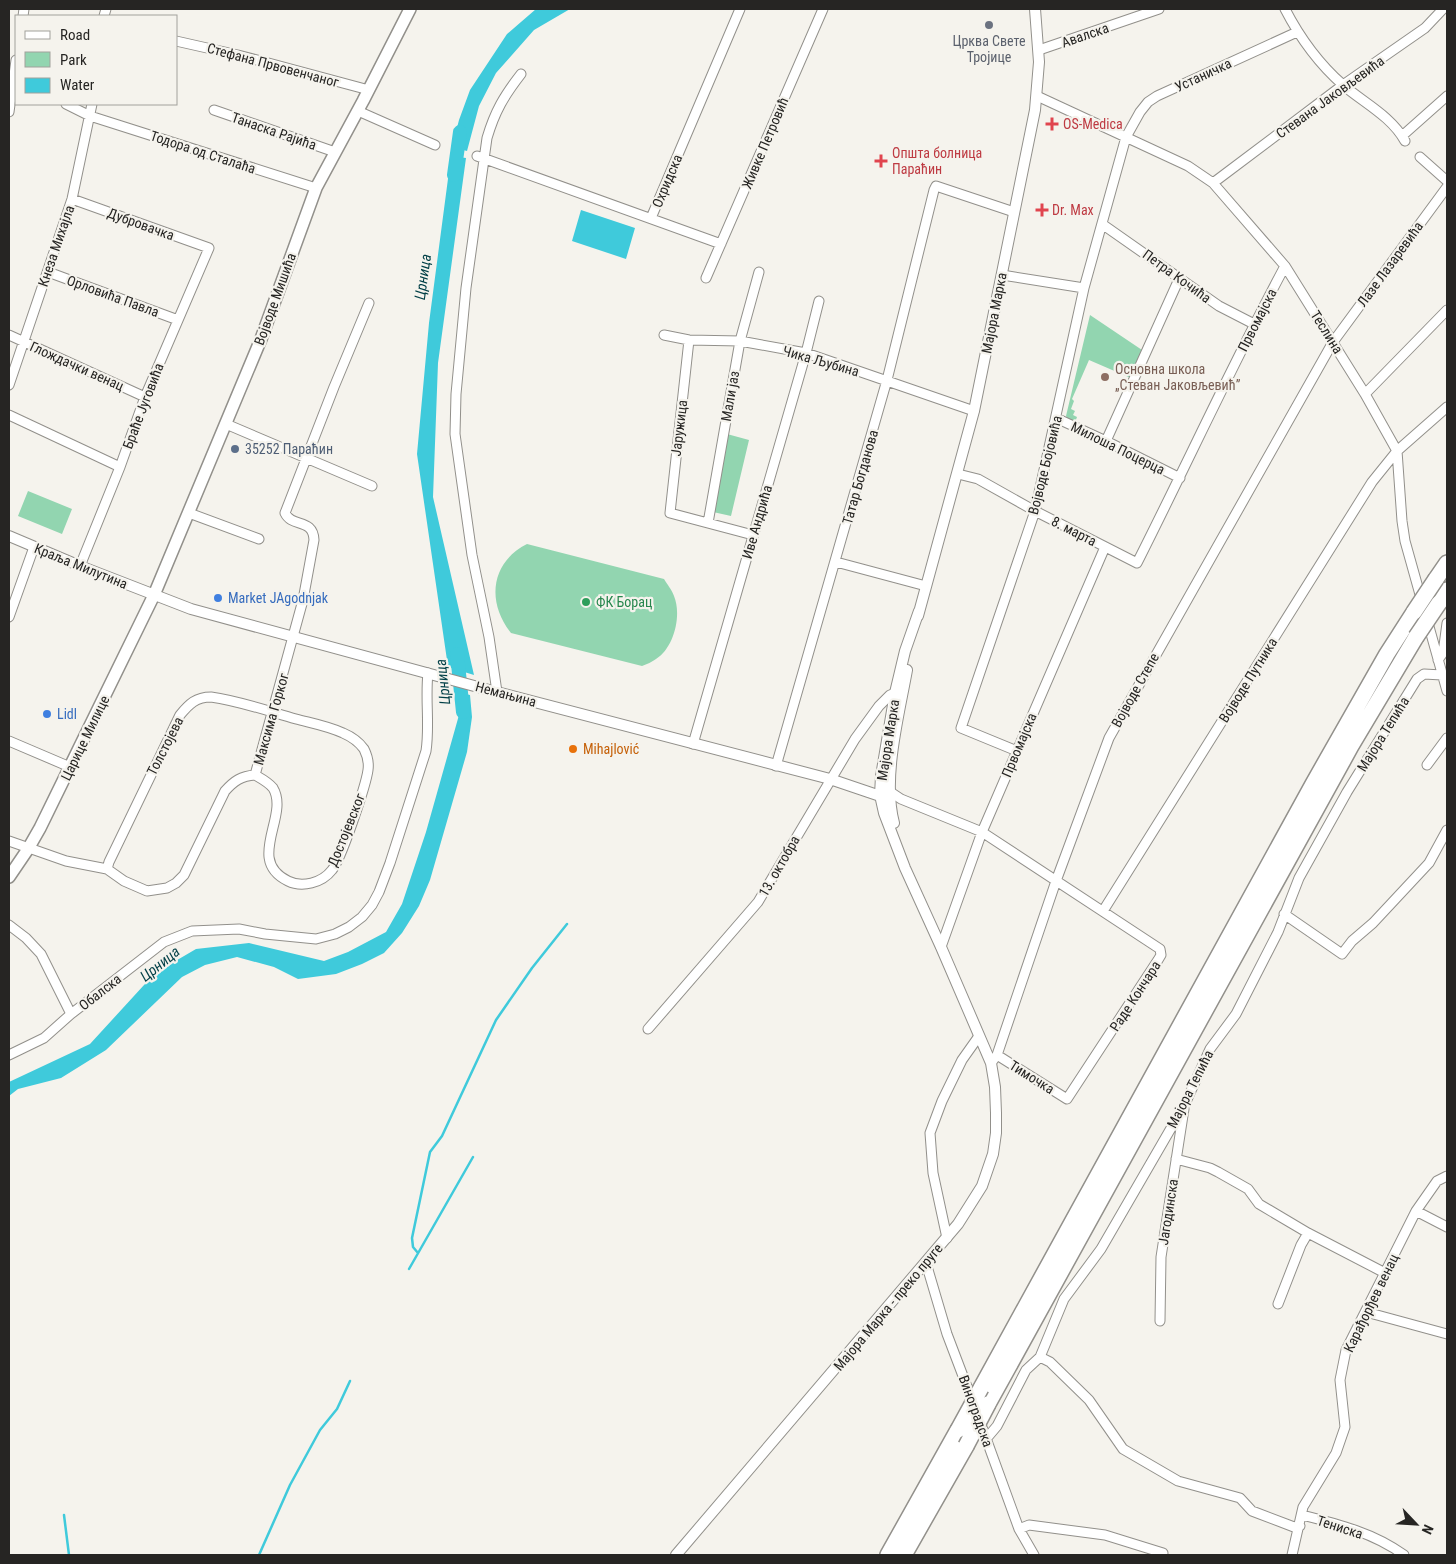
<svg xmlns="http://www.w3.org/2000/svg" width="1456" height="1564" font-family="'Roboto Condensed',sans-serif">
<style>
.green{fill:#92d5b0}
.water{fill:#3fcadb}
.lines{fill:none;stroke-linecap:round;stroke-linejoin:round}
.stream{stroke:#3fcadb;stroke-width:2.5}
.river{stroke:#3fcadb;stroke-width:14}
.minor-casing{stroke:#92908b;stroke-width:11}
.tertiary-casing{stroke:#92908b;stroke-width:12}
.secondary-casing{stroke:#92908b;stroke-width:14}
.motorway-casing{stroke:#92908b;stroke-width:18}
.minor{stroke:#fff;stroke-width:9}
.tertiary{stroke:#fff;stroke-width:10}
.secondary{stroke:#fff;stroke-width:11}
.motorway{stroke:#fff;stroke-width:15}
.motorway-bridge-casing{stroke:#92908b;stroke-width:18;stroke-linecap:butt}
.motorway-bridge{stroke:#fff;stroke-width:15}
.worship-dot{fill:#6b7280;stroke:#f5f3ed;stroke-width:2}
.health-dot{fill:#e0444e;stroke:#f5f3ed;stroke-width:2}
.education-dot{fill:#8d6e63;stroke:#f5f3ed;stroke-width:2}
.service-dot{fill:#5c6f8a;stroke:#f5f3ed;stroke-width:2}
.shop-dot{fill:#3f7fe0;stroke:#f5f3ed;stroke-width:2}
.leisure-dot{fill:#2e9e5b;stroke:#f5f3ed;stroke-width:2}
.food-dot{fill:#e8710a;stroke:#f5f3ed;stroke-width:2}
.labels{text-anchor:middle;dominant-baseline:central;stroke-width:4.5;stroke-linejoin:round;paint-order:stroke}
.street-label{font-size:14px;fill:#262523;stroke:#f5f3ed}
.worship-label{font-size:14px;fill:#5b616d;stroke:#f5f3ed}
.health-label{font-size:14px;fill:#be3a42;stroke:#f5f3ed;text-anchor:start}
.education-label{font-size:14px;fill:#785e54;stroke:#f5f3ed;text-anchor:start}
.service-label{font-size:14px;fill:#4e5e75;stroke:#f5f3ed;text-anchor:start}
.shop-label{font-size:14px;fill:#366cbe;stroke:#f5f3ed;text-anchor:start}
.leisure-label{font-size:14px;fill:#27864d;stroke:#f5f3ed;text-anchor:start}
.food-label{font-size:14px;fill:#c56008;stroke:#f5f3ed;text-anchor:start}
.water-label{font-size:15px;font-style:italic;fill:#003f46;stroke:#f5f3ed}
</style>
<rect width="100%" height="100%" fill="#f5f3ed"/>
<path class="green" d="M 1090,315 L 1145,352 L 1133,379 L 1089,360 L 1072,399 L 1074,401 L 1071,409 L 1075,411 L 1073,415 L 1077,417 L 1074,425 L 1070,423 L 1066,416 Z
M 727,434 L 749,440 L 731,516 L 713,512 Z
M 28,491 L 72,509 L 62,534 L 18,516 Z
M 527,544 L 664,579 C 667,584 672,590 674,596 C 682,615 674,648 656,659 C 652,662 647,664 642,666 L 511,633 C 486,602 491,562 527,544 Z"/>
<path class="water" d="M 536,9 L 570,9 L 534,30 L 496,73 L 479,106 L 467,151 L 452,147 L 459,120 L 470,90 L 507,34 Z
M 451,156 L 466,158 L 438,363 L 433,497 L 474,675 L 448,667 L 417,454 L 429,323 Z
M 581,210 L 635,228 L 626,259 L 572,241 Z
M 457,692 L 470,695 L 472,717 L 467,752 L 430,880 L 419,906 L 402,933 L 384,953 L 362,964 L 336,974 L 298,979 L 274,967 L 237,957 L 205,965 L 182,977 L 106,1050 L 61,1078 L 18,1089 L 9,1096 L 9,1082 L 90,1044 L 155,973 L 196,949 L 249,943 L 324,961 L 348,952 L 386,932 L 402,904 L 426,832 L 459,715 Z"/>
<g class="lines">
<path class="stream" d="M 418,1253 L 413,1247 L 412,1238 L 430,1152 L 442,1136 L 496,1020 L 532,968 L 567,924
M 409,1269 L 473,1157
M 64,1515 L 69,1555
M 259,1555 L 290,1485 L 320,1430 L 337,1409 L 350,1381"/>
<path class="river" d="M 454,175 L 460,132
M 457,654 L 463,712"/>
<g class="minor-casing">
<path id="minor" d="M 1285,9 C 1300,38 1318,63 1343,85 C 1364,103 1391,116 1405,141
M 23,16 L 24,9
M 104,16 L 106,9
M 176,41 L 238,55 L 369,90
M 1039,50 L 1159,9
M 1037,96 L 1188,166 L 1213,183 L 1285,266 L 1365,394 L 1397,451 L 1402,521 L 1405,541 L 1447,691
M 66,104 L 90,116 L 316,188
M 214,110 L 335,152
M 358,111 L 435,145
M 9,112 L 16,60
M 1402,136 L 1447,96
M 477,156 L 721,244
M 1420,157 L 1447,181
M 1213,183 L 1343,85 L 1425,28 L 1443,9
M 72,199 L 209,248 L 145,397 L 120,467 L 80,566
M 651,218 L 740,9
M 1102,224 L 1219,306 L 1254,324
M 48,272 L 178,320
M 1002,275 L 1084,288
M 706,278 L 823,9
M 9,335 L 145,397
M 664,335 L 689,340 L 740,341 L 806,353 L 974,411
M 689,340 L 670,513 L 753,535
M 9,385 L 72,199 L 92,104
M 1365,394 L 1447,310
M 9,415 L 120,467
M 1056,418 L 1106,441 L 1180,478
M 226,424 L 372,486
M 1106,441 L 1179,279
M 958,474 L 978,479 L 1035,511 L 1137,563 C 1187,464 1233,363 1285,266
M 189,513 L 259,539
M 708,523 L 740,341 L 759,272
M 836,562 L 926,586
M 9,617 L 34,547
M 1438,660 L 1443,653 L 1447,623
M 497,692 L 489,637 L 472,555 L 455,434 L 456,394 L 466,288 L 487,138 C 495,111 504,96 521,74
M 9,741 L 70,767
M 693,744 L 806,353 L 819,301
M 1017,751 L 961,728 L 1035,511 L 1084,288 L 1126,137 L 1140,112 L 1148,102 L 1157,96 L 1297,32
M 1427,765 L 1447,738
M 776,766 L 887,380 L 934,190 L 936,186 L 1014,212
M 255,775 L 303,600 L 314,540 C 313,518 292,528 285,513 L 334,387 L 369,303
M 889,791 L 901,799 L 982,832 L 1160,949 L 1161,955 L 1158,960 L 1067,1099 L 997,1055
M 9,841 L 66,861 L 107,869 L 124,881 L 147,891 L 167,888 L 176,883 L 184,875 L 225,791 C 234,781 241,776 255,775
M 107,869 L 109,862 L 180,715 C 189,704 196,697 211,697 C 240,701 268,711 296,719 C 311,723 328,726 343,733 C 350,736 359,742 364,749 C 367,755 369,763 368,770 C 366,785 341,860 332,870 C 322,883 302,888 288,881 C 245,860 290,816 273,788 C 268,782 262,779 255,775
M 1103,911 L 1372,482 L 1397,451 L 1447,407
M 1284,914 L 1342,954 L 1352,941 L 1373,923 L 1429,863 L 1447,830
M 9,925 L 26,938 L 41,954 L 71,1014
M 941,947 L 982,832 L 1105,547
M 648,1029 L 758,902 L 855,739 L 879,706 L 890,695 L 895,693
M 9,1055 L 44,1038 L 71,1014 L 164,942 L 192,931 L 239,929 L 265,934 L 316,939 L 335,934 L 349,927 L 362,917 L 372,905 L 379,892 L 390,863 L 426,751 C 430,725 425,699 428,673
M 991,1063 L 997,1055 L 1056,881 L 1109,738 L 1333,342 L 1447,187
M 1176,1159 L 1210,1168 L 1218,1172 L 1248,1189 L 1259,1204 L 1308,1233 L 1385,1273
M 1416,1211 L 1447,1227
M 947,1238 L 933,1173 L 930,1133 L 942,1101 L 962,1060 L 979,1036
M 926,1263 L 947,1334 L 974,1405
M 1278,1304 L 1301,1245 L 1308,1233
M 1366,1312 L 1447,1334
M 1160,1321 L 1161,1257 L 1184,1109
M 1040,1357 L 1050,1362 L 1089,1400 L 1123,1449 L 1178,1481 L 1240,1498 L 1252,1511 L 1294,1527 L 1300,1526
M 979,1419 L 1019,1529 L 1034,1555
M 986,1439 L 997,1426 L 1026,1370 L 1040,1357 L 1064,1299 L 1101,1249 L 1185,1104 L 1210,1049 L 1236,1014 L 1278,932 L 1299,878 L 1347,792 L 1417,679 L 1424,674 L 1442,675
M 1302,1515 C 1338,1524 1374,1533 1404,1555
M 1019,1529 L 1029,1525 L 1105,1535 L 1163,1553
M 1292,1555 L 1303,1507 L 1336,1453 L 1345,1427 L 1340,1380 L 1346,1350 L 1416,1211 L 1437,1181 L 1447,1176"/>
</g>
<g class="tertiary-casing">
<path id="tertiary" d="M 9,536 L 80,566 L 191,609 L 489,690 L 830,779 L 889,799
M 918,616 L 974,411 L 1035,110 L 1039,62 L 1035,9
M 894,823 C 882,778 899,715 907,670
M 676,1555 L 958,1224 L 982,1186 L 993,1154 L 996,1133 L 996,1113 L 995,1087 L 991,1063 L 941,947 L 905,868 L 884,813 L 880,795 L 881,776 L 895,693 L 905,651 L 919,611"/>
</g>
<g class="secondary-casing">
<path id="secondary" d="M 9,877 L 28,849 L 40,828 L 154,595 L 261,339 L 316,188 L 363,101 L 410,9"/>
</g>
<g class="motorway-casing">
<path id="motorway" d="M 1436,579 L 1447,563
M 1439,603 L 1447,590
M 981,1388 L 1313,784 L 1387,654 L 1414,612
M 988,1404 L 1351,746 L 1416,637
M 888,1555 L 958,1430
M 904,1555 L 966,1446"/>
</g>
<use href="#minor" class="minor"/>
<use href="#tertiary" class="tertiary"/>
<use href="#secondary" class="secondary"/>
<use href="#motorway" class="motorway"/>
<g class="motorway-bridge-casing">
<path id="motorway-bridge" d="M 1414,612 L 1436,579
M 1416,637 L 1439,603
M 958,1430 L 981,1388
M 966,1446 L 988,1404"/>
</g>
<use href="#motorway-bridge" class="motorway-bridge"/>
</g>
<circle class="worship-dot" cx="989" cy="25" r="5"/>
<g class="health-dot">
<path d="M1049.5 116.5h5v5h5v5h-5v5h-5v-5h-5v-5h5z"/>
<path d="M878.5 153.5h5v5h5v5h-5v5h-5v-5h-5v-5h5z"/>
<path d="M1039.5 202.5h5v5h5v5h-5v5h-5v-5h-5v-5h5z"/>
</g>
<circle class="education-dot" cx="1105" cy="377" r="5"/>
<circle class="service-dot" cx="235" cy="449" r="5"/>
<g class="shop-dot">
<circle cx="218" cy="598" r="5"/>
<circle cx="47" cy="714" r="5"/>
</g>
<circle class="leisure-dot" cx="586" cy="602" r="5"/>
<circle class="food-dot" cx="573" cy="749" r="5"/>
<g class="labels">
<g class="street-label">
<text transform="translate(1085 35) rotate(-19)">Авалска</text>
<text transform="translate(273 65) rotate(15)">Стефана Првовенчаног</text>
<text transform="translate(1203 75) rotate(-25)">Устаничка</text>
<text transform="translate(1330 97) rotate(-36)">Стевана Јаковљевића</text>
<text transform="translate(274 131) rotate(19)">Танаска Рајића</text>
<text transform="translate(765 143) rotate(-67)">Живке Петровић</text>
<text transform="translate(203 152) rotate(18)">Тодора од Сталаћа</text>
<text transform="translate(667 181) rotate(-67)">Охридска</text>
<text transform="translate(141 224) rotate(20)">Дубровачка</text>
<text transform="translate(56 246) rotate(-71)">Кнеза Михајла</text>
<text transform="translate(1390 264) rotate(-54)">Лазе Лазаревића</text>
<text transform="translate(1177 276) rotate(36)">Петра Кочића</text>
<text transform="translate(113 296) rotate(20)">Орловића Павла</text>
<text transform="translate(275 299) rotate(-70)">Војводе Мишића</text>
<text transform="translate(994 313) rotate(-79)">Мајора Марка</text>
<text transform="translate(1257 320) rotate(-63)">Првомајска</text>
<text transform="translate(1327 332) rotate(58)">Теслина</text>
<text transform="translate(821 361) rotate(16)">Чика Љубина</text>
<text transform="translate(77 366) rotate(24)">Глождачки венац</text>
<text transform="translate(730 396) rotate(-80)">Мали јаз</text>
<text transform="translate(143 406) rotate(-69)">Браће Југовића</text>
<text transform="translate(679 428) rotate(-83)">Јаружица</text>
<text transform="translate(1118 448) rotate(26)">Милоша Поцерца</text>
<text transform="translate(1045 465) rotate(-76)">Војводе Бојовића</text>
<text transform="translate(860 477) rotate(-74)">Татар Богданова</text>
<text transform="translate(757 522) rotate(-74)">Иве Андрића</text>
<text transform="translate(1074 531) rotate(27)">8. марта</text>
<text transform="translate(81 566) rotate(22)">Краља Милутина</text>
<text transform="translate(1248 680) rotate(-58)">Војводе Путника</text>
<text transform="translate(1135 690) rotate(-61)">Војводе Степе</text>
<text transform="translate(506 694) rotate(15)">Немањина</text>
<text transform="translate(271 719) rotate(-74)">Максима Горког</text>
<text transform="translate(1383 734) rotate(-58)">Мајора Тепића</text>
<text transform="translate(85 738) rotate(-64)">Царице Милице</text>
<text transform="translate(888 740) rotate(-81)">Мајора Марка</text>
<text transform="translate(1019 745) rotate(-67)">Првомајска</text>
<text transform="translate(165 746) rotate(-63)">Толстојева</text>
<text transform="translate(346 830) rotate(-68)">Достојевског</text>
<text transform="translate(779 866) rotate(-60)">13. октобра</text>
<text transform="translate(100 992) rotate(-38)">Обалска</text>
<text transform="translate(1135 996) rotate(-57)">Раде Кончара</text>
<text transform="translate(1032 1077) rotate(32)">Тимочка</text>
<text transform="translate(1190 1089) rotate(-63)">Мајора Тепића</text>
<text transform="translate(1168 1212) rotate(-81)">Јагодинска</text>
<text transform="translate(1371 1303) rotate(-64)">Карађорђев венац</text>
<text transform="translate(888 1307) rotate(-50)">Мајора Марка - преко пруге</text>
<text transform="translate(976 1411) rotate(70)">Виноградска</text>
<text transform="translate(1340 1527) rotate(18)">Тениска</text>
</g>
<g class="worship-label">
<text x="989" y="41">Црква Свете<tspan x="989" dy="16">Тројице</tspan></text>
</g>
<g class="health-label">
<text x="1063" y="124">OS-Medica</text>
<text x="892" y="153">Општа болница<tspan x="892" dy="16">Параћин</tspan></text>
<text x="1052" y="210">Dr. Max</text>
</g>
<g class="education-label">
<text x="1115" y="369">Основна школа<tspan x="1115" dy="16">„Стеван Јаковљевић”</tspan></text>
</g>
<g class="service-label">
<text x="245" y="449">35252 Параћин</text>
</g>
<g class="shop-label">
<text x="228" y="598">Market JAgodnjak</text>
<text x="57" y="714">Lidl</text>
</g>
<g class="leisure-label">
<text x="596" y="602">ФК Борац</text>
</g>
<g class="food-label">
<text x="583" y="749">Mihajlović</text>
</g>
<g class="water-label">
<text transform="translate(423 277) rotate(-82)">Црница</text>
<text transform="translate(443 682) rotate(-96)">Црница</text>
<text transform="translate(160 964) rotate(-39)">Црница</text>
</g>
</g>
<rect width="1456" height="1564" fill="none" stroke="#262523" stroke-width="20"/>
<rect x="15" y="15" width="162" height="90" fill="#f5f3ed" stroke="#a2a19c"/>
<rect x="25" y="31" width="25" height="8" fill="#ffffff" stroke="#a2a19c"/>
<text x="60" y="40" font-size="15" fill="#262523">Road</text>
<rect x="25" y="52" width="25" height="15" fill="#92d5b0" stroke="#a2a19c"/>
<text x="60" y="65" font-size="15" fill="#262523">Park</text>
<rect x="25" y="78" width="25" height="15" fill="#3fcadb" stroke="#a2a19c"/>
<text x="60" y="90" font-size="15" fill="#262523">Water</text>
<g transform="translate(1416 1524) rotate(115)" stroke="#f5f3ed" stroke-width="4" paint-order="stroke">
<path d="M0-4L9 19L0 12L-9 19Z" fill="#262523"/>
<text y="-8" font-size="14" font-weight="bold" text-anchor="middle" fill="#262523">N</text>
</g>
</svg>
